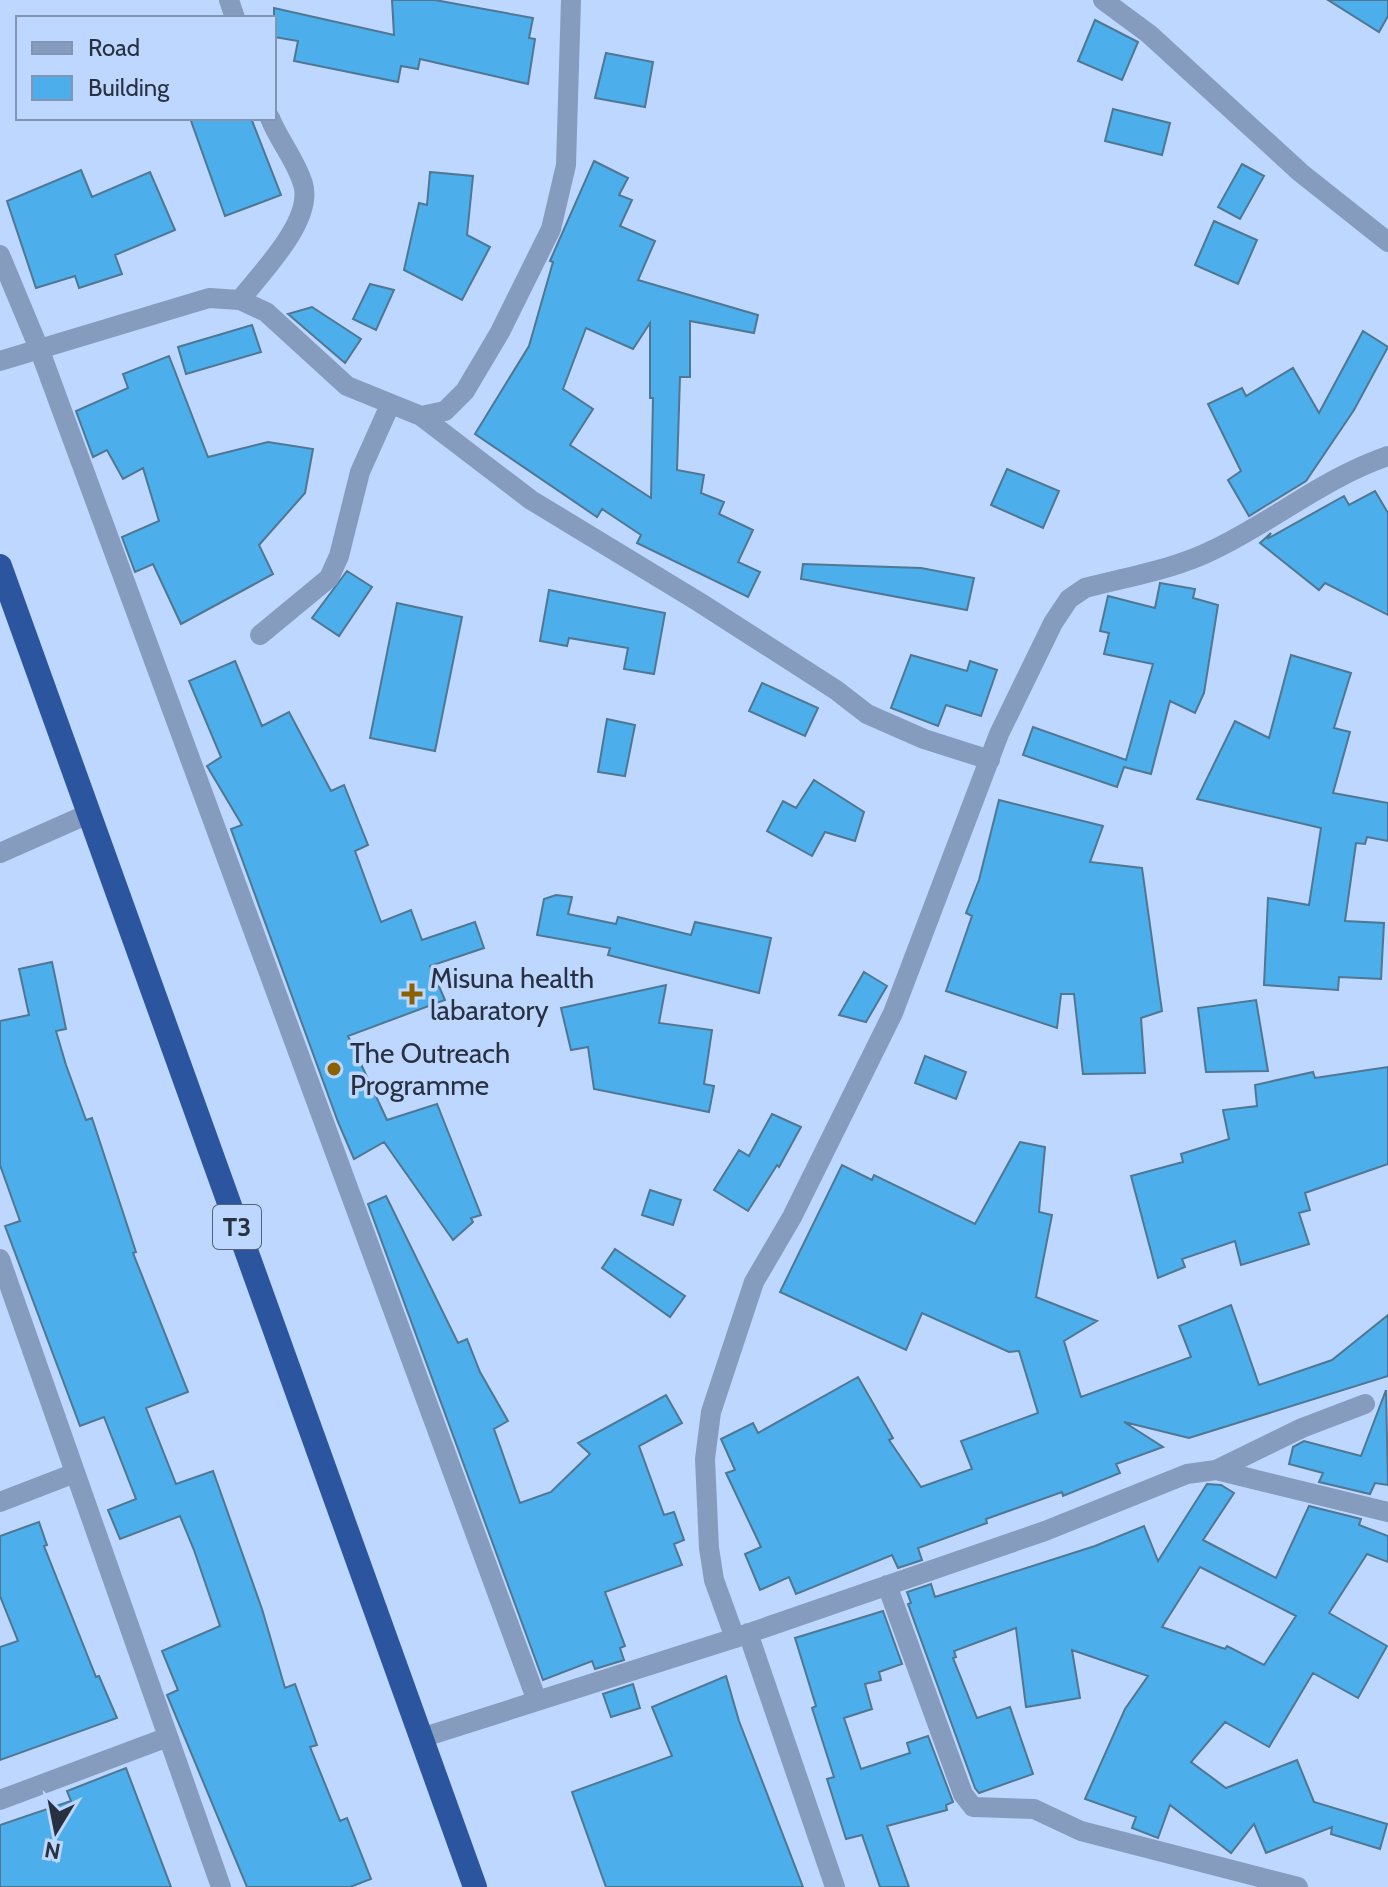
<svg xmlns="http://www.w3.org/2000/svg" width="1388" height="1887" font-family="Cabin,sans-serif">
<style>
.building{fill:#4daeec;stroke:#4f7792;stroke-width:2;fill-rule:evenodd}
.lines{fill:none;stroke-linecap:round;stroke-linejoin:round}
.street{stroke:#869cbf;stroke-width:20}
.highway{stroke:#2b559f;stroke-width:24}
.poi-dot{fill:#8a6201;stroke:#bed7ff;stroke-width:3}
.labels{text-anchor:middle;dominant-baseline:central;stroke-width:7;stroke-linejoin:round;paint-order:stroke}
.shield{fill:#bed7ff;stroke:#55637a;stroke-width:2}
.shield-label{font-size:26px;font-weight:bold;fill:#283141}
.poi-label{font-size:28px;fill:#283141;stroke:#bed7ff;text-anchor:start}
</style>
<rect width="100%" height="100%" fill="#bed7ff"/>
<path class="building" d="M 392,0 L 435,0 L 533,18 L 529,38 L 535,39 L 528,84 L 420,59 L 418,69 L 401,66 L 398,82 L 294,61 L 298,41 L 274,37 L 274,8 L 394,35 Z
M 1328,0 L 1388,0 L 1388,16 L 1379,32 Z
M 1095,20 L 1138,42 L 1122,80 L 1078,61 Z
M 606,53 L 653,62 L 645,107 L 595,98 Z
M 1113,109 L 1170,123 L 1162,155 L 1105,141 Z
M 190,118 L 251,118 L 281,195 L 225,216 Z
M 594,161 L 628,178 L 619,195 L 632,200 L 620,226 L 655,241 L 638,280 L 758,315 L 754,333 L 690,321 L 690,377 L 680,377 L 677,470 L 704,475 L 701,493 L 724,502 L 719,514 L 753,530 L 738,562 L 760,572 L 748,597 L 637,543 L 641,535 L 602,509 L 597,517 L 475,434 L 529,346 L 553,262 L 550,261 ZM 650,323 L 650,398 L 653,398 L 651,498 L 570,445 L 593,409 L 563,389 L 586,328 L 633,349 Z
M 1242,164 L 1264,176 L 1240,219 L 1218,207 Z
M 81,170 L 92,197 L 150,172 L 175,230 L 115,255 L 122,274 L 79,288 L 75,276 L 36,288 L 7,201 Z
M 430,172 L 473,176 L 467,235 L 490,247 L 462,300 L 404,270 L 419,203 L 427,205 Z
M 1214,221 L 1257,240 L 1238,284 L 1195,265 Z
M 370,284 L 394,290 L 376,330 L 353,319 Z
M 312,307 L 361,339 L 345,363 L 288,314 Z
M 252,325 L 261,352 L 186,374 L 178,347 Z
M 1363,331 L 1388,347 L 1354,410 L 1306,481 L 1249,516 L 1228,480 L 1241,471 L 1208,404 L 1242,388 L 1246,396 L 1293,368 L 1319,413 Z
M 169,356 L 208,457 L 268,442 L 313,449 L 305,493 L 259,545 L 273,574 L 181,624 L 153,564 L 135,572 L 122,537 L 159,521 L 143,468 L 123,479 L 107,450 L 93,457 L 76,411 L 128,388 L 123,374 Z
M 1007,469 L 1059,491 L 1043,528 L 991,505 Z
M 1375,491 L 1388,513 L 1388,615 L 1325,583 L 1319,590 L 1260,543 L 1271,533 L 1267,539 L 1344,496 L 1349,505 Z
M 803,564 L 921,568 L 974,578 L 967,610 L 801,579 Z
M 347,571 L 372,587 L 339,636 L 312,618 Z
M 1160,583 L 1195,589 L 1193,598 L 1218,605 L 1204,693 L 1195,713 L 1170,701 L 1151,774 L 1124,767 L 1117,787 L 1023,755 L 1033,727 L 1126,760 L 1153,664 L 1104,654 L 1109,633 L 1100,631 L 1108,596 L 1155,608 Z
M 549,590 L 665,613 L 654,674 L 624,669 L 628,648 L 569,638 L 567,646 L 540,641 Z
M 397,603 L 462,617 L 435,751 L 370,738 Z
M 911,655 L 967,671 L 970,661 L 997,670 L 981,716 L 946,705 L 938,726 L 891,708 Z
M 1291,655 L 1351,673 L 1334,728 L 1350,732 L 1333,793 L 1388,803 L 1388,841 L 1367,837 L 1365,844 L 1356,843 L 1345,921 L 1384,923 L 1381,979 L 1339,977 L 1338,990 L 1264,985 L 1268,898 L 1309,905 L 1321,828 L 1197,799 L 1235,721 L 1269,738 Z
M 235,661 L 262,726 L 289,712 L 331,791 L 344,785 L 368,845 L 355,851 L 381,922 L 411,910 L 422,940 L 475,922 L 484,948 L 430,966 L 445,1000 L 348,1036 L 387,1120 L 437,1104 L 481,1215 L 471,1218 L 473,1222 L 453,1240 L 384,1142 L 354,1159 L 338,1122 L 231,829 L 242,825 L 207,766 L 221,757 L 189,681 Z
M 762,683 L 818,708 L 805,736 L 749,711 Z
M 607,719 L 635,725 L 625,776 L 598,772 Z
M 814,780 L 864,812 L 855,841 L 825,832 L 812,856 L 767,831 L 783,801 L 796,808 Z
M 999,800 L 1103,826 L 1090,862 L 1142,868 L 1162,1011 L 1141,1018 L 1145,1073 L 1083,1074 L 1074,994 L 1061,994 L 1057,1028 L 946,991 L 972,916 L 966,913 L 979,880 Z
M 556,895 L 572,897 L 568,914 L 616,924 L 618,917 L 691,935 L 695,922 L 771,938 L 759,993 L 608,955 L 610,948 L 537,935 L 544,899 Z
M 52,962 L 66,1029 L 56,1031 L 66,1065 L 86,1120 L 92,1118 L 136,1252 L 133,1253 L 188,1392 L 146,1408 L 176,1484 L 213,1471 L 262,1609 L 285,1688 L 295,1684 L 317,1745 L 310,1747 L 340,1821 L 347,1818 L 371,1879 L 350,1887 L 247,1887 L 167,1695 L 178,1690 L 162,1651 L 220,1626 L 194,1550 L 180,1516 L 120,1539 L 108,1510 L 136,1499 L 104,1417 L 80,1426 L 5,1226 L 20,1221 L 0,1165 L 0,1021 L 29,1015 L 19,969 Z
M 864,972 L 887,986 L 866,1022 L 839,1015 Z
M 666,985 L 659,1023 L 712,1030 L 704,1084 L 714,1086 L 709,1112 L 594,1089 L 588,1047 L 571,1050 L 561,1008 Z
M 1256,1000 L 1268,1071 L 1206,1072 L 1198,1008 Z
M 925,1056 L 966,1072 L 956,1099 L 915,1083 Z
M 1388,1067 L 1388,1164 L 1305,1193 L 1310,1210 L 1299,1213 L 1309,1244 L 1241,1265 L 1235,1241 L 1182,1259 L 1185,1267 L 1158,1278 L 1131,1176 L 1183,1162 L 1181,1154 L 1229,1139 L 1223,1110 L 1257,1106 L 1255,1085 L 1313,1072 L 1315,1078 Z
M 772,1114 L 801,1127 L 779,1167 L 777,1165 L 748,1211 L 714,1190 L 739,1150 L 749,1156 Z
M 1020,1142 L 1045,1147 L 1039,1212 L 1052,1215 L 1036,1297 L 1097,1321 L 1064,1341 L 1081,1397 L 1191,1357 L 1179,1326 L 1231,1305 L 1259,1385 L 1332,1360 L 1388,1315 L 1388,1376 L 1189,1438 L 1124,1422 L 1163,1447 L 1116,1464 L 1120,1473 L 1063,1496 L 1062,1492 L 986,1519 L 987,1523 L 918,1548 L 922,1560 L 898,1568 L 892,1555 L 796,1594 L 789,1577 L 760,1590 L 745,1554 L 761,1547 L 726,1473 L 735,1470 L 721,1439 L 753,1423 L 758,1433 L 858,1377 L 893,1438 L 889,1440 L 921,1487 L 972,1469 L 961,1441 L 1038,1413 L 1019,1351 L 1009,1352 L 922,1313 L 906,1350 L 780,1292 L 842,1165 L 872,1180 L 874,1175 L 975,1224 Z
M 650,1190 L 681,1200 L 673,1225 L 642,1215 Z
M 386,1196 L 458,1343 L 467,1339 L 480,1372 L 508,1421 L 494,1429 L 520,1503 L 551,1492 L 590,1454 L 578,1443 L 666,1395 L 682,1423 L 639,1446 L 664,1515 L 674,1512 L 684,1540 L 674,1544 L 682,1565 L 605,1592 L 625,1646 L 620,1648 L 624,1660 L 595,1669 L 592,1661 L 543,1680 L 368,1204 Z
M 615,1249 L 685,1296 L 670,1317 L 602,1268 Z
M 1386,1390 L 1388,1485 L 1375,1483 L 1370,1494 L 1319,1482 L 1323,1473 L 1289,1464 L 1293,1447 L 1304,1441 L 1361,1456 Z
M 1207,1484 L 1221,1485 L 1234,1493 L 1203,1540 L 1276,1578 L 1309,1506 L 1361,1519 L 1359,1525 L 1388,1536 L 1388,1562 L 1367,1554 L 1329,1613 L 1387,1646 L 1358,1698 L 1313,1673 L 1269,1747 L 1225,1722 L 1191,1762 L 1226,1788 L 1297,1760 L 1314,1802 L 1387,1824 L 1380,1849 L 1331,1834 L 1332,1827 L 1266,1853 L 1254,1824 L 1231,1853 L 1170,1805 L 1158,1838 L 1132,1828 L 1136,1817 L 1085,1799 L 1125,1709 L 1148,1676 L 1072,1650 L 1080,1698 L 1026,1707 L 1016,1628 L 954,1651 L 956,1657 L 953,1658 L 977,1718 L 1010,1707 L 1033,1774 L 979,1793 L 975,1788 L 908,1604 L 911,1603 L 907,1592 L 931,1584 L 935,1597 L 1095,1546 L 1144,1526 L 1158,1561 ZM 1200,1567 L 1296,1616 L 1264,1665 L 1227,1646 L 1225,1649 L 1162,1627 Z
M 39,1522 L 47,1545 L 44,1546 L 96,1677 L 99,1676 L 117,1718 L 0,1760 L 0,1647 L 18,1641 L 0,1596 L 0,1536 Z
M 883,1611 L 902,1664 L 879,1672 L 881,1680 L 865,1684 L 872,1709 L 844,1718 L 861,1769 L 910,1753 L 907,1743 L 928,1736 L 953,1802 L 946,1805 L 947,1810 L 887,1826 L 909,1887 L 880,1887 L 862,1835 L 846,1839 L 827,1779 L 834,1777 L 812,1708 L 816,1706 L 795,1638 Z
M 726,1676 L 739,1721 L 803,1887 L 606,1887 L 572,1792 L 672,1756 L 652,1707 Z
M 633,1684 L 640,1708 L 611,1717 L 603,1694 Z
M 126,1768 L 171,1887 L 0,1887 L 0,1825 L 71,1801 L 67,1791 Z"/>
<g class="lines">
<path class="street" d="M 229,0 L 235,18
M 1103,0 L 1149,34 L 1301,173 L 1388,242
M 0,255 L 40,351 L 537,1701
M 240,300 C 261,273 314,220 303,184 C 296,160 279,141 270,118
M 0,361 L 209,298 L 240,300 L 266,312 L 347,386 L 421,416 L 445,411 L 465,391 L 500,332 L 551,229 L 566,165 L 571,0
M 421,416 L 531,500 L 699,602 L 836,690 L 867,714 L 924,739 L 990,760
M 260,635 L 329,578 L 339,556 L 360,472 L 390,405
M 0,853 L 88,814
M 0,1259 L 221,1887
M 1216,1470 L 1302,1428 L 1365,1404
M 0,1502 L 75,1473
M 887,1585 L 963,1794 L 973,1807 L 1034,1809 L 1081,1831 L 1298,1887
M 748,1633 L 835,1887
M 735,1638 L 714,1580 L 709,1548 L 705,1459 L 711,1412 L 754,1282 L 792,1217 L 893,1013 L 999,734 L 1053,623 L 1069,599 L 1085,588 C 1127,577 1176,569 1215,549 C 1275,520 1324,478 1388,456
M 421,1738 L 735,1638 L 1045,1531 L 1187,1474 L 1216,1470 L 1388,1512
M 0,1800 L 168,1737"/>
<path class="highway" d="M 0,566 L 475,1887"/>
</g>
<g class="poi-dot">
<path d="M408 982h8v8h8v8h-8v8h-8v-8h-8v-8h8z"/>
<circle cx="334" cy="1069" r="8"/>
</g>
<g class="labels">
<rect class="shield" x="213" y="1205" width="48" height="44" rx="6"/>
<g class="shield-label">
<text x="237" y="1227">T3</text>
</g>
<g class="poi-label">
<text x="430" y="978">Misuna health<tspan x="430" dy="32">labaratory</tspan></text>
<text x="350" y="1053">The Outreach<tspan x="350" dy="32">Programme</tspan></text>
</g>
</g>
<rect x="16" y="16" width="260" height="104" fill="#bed7ff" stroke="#8295b3" stroke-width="2"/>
<rect x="32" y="42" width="40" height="12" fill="#869cbf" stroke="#8295b3" stroke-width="2"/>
<text x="88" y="56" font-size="24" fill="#283141">Road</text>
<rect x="32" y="76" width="40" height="24" fill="#4daeec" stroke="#8295b3" stroke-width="2"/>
<text x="88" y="96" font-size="24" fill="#283141">Building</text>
<g transform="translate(56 1831) rotate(190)" stroke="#bed7ff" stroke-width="6" paint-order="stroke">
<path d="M0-6L14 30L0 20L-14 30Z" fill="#283141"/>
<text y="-12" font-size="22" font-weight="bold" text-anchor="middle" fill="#283141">N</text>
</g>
</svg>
